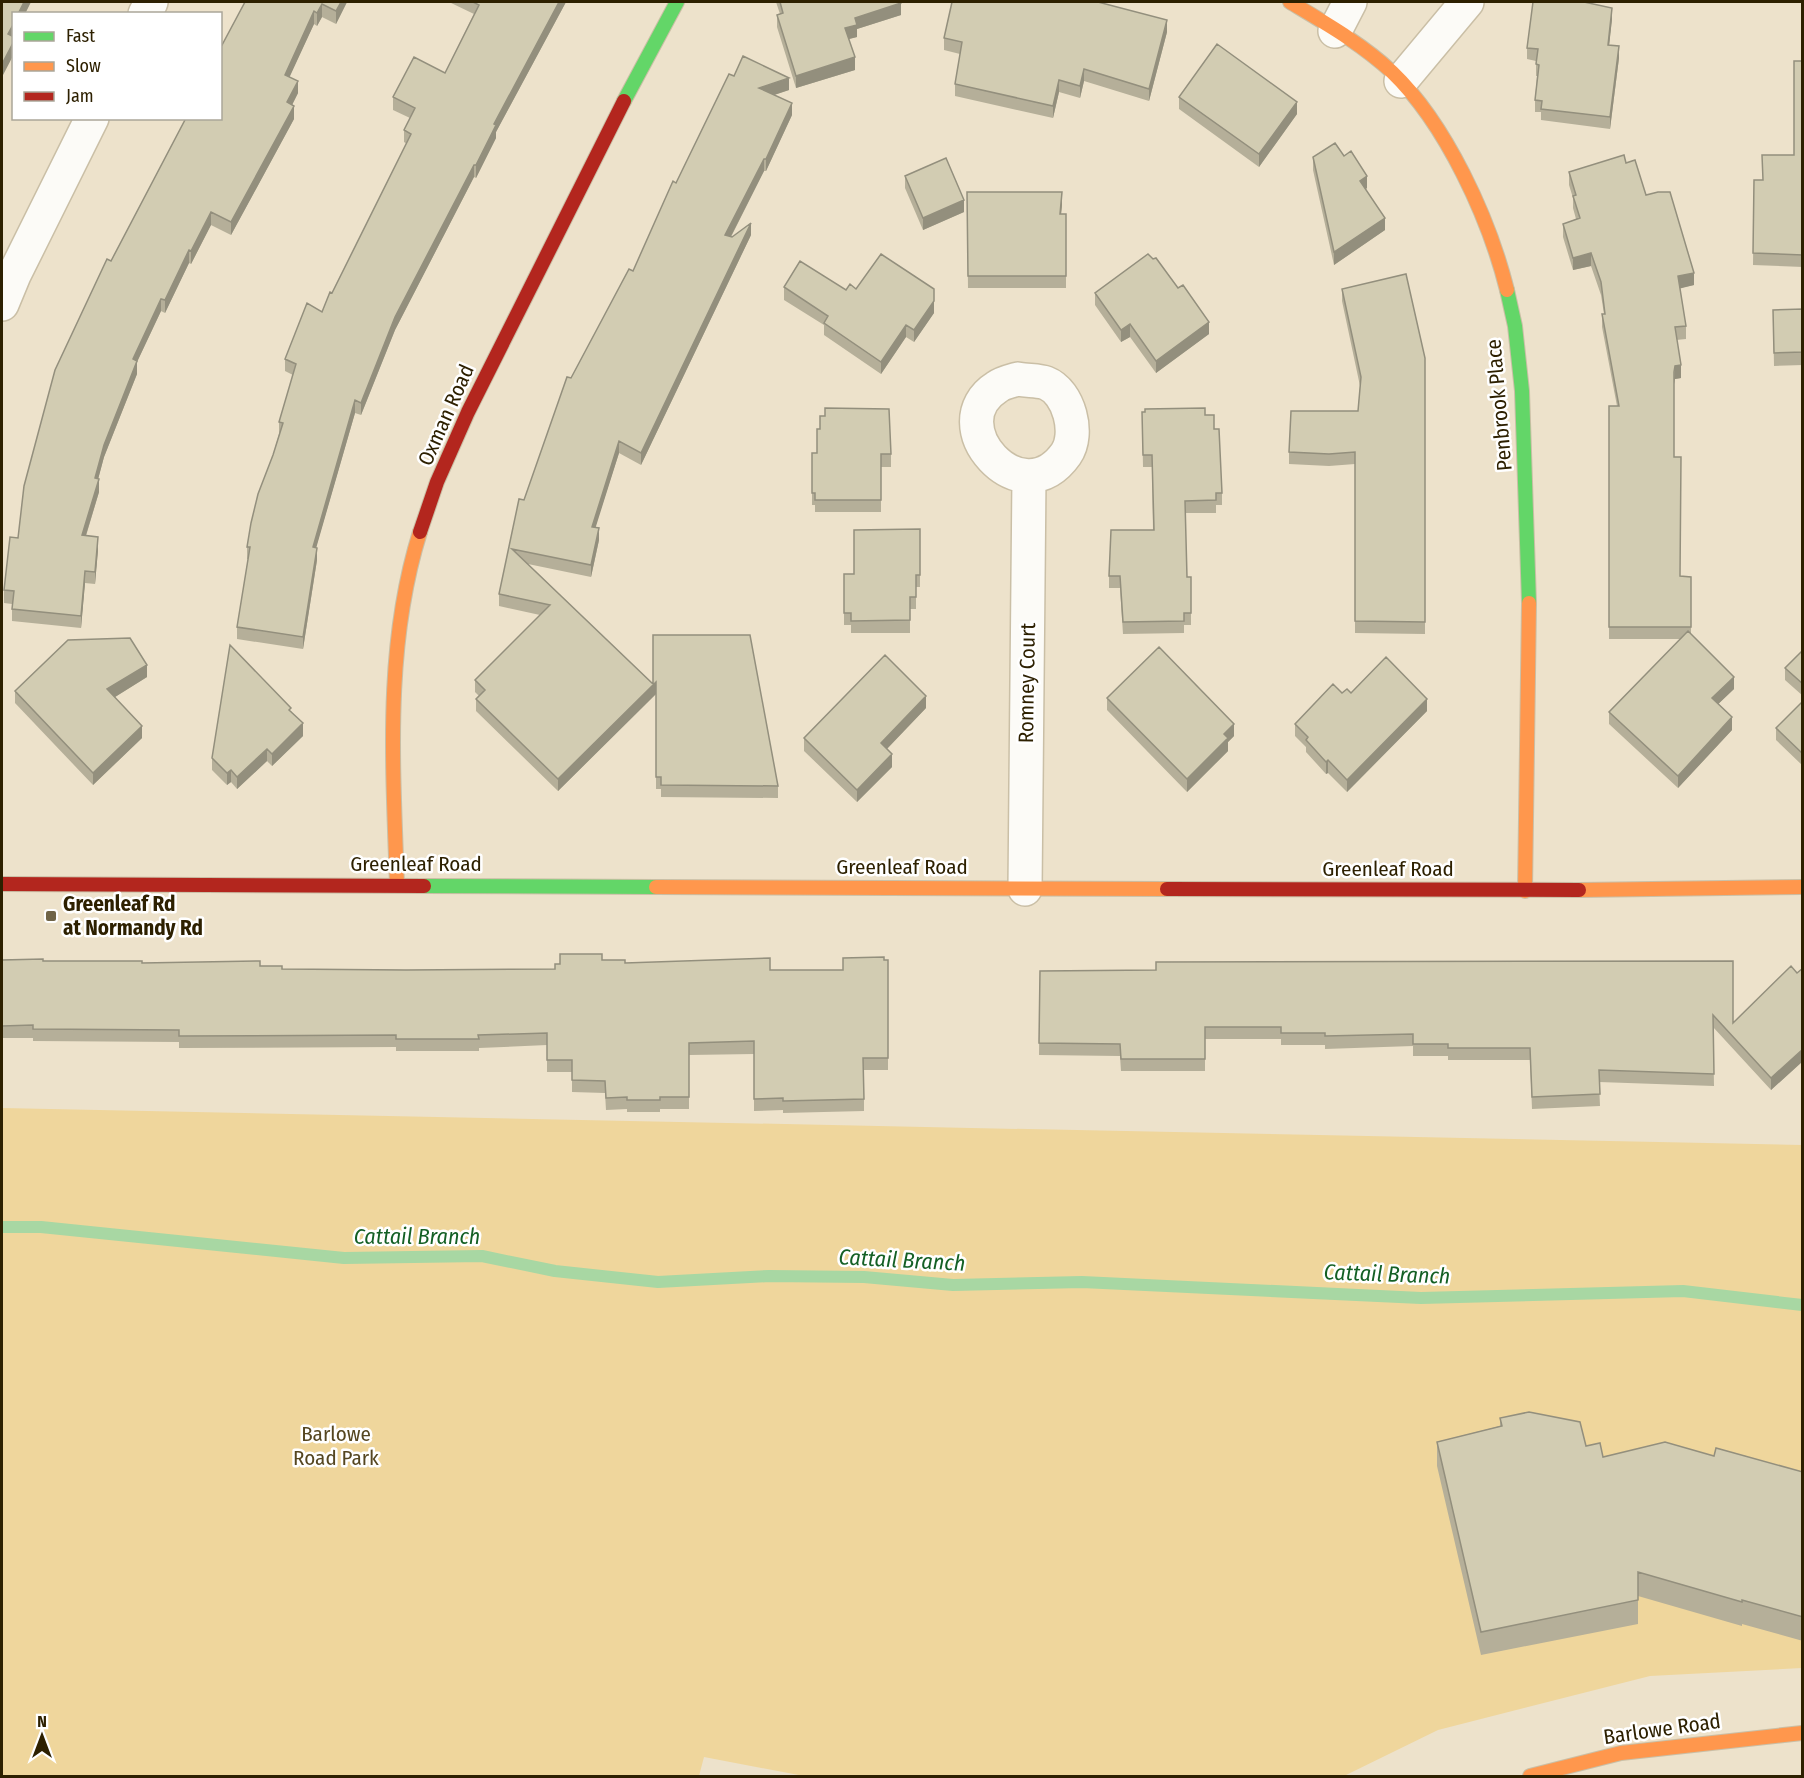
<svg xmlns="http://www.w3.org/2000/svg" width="1804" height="1778" font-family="'Fira Sans Condensed',sans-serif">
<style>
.green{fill:#efd69c}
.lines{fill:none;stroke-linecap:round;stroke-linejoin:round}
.stream{stroke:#a8d7a3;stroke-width:12}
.street-casing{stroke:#cabfa6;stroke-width:36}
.fast-casing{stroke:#cabfa6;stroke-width:16}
.slow-casing{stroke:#cabfa6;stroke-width:16}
.jam-casing{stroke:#cabfa6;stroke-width:16}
.street{stroke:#fcfbf7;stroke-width:33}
.fast{stroke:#63d668;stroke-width:14}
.slow{stroke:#ff974d;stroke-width:14}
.jam{stroke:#b3261e;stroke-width:14}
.wall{fill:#b5af99}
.shaded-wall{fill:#938f7d}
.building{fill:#d2ccb2;stroke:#938f7d;stroke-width:1.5}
.poi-dot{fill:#706447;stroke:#fff;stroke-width:2}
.labels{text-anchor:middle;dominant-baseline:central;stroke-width:5;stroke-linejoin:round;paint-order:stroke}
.street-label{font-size:21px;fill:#2d2000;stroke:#fff}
.poi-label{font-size:21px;font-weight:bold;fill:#2d2000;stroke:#fff;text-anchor:start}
.park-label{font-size:21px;fill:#554620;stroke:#fff}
.water-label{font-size:22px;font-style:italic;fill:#146025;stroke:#fff}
</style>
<rect width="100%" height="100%" fill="#ede2cb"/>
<path class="green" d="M 2,1108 L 1802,1145 L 1802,1668 L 1650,1676 L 1438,1730 L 1344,1776 L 804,1776 L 704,1757 L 699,1776 L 2,1776 Z"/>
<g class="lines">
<path class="stream" d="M 2,1227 L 41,1227 L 344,1258 L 482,1256 L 555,1271 L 658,1282 L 769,1276 L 864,1277 L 953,1285 L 1082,1282 L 1421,1298 L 1683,1291 L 1802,1305"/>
<g class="street-casing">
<path id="street" d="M 145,14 L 151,2
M 1335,31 L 1350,2
M 1401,81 L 1467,2
M 2,304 L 14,275 L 92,118
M 1018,379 C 1027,381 1038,380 1046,383 C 1069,392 1080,434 1066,454 C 1021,518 938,424 997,387 C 1002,383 1011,381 1018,379 Z
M 1025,889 L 1029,477"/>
</g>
<g class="fast-casing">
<path id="fast" d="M 624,101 L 677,2
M 1507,290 L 1515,326 L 1522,391 L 1529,603
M 424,886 L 656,887"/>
</g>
<g class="slow-casing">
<path id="slow" d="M 1290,2 C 1325,23 1362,44 1392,72 C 1446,124 1489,218 1507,290
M 397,885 C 393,766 384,647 420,532
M 656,887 L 1167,889
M 1579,890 L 1802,887
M 1525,891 L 1529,603
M 1530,1776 L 1621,1753 L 1802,1733"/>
</g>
<g class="jam-casing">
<path id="jam" d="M 420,532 L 437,482 L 468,412 L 624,101
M 2,884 L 424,886
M 1167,889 L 1579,890"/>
</g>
<use href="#street" class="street"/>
<use href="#fast" class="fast"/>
<use href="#slow" class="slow"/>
<use href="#jam" class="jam"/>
</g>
<path class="wall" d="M 245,2 L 347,2 L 336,24 L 322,17 L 317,26 L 314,24 L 289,77 L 298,93 L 292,105 L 294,119 L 231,235 L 211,225 L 191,264 L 189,263 L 165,313 L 161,311 L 137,362 L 137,374 L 104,457 L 98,479 L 99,492 L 86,536 L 98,550 L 95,584 L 85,583 L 81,628 L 12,621 L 12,604 L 4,603 L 4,590 L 18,538 L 111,261 L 186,118 L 222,45 Z
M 449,2 L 566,2 L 496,132 L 496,138 L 476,178 L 474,177 L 395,330 L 361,415 L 355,413 L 316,547 L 317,560 L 303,649 L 237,639 L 237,627 L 248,559 L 247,559 L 247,547 L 279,434 L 279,422 L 293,375 L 285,371 L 285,359 L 322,312 L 407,144 L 404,142 L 404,130 L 410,118 L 393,110 L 393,97 L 445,73 L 474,14 Z
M 776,2 L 901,2 L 901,15 L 857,29 L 857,37 L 849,39 L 855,70 L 796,88 L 777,27 L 777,15 L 780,14 Z
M 1612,19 L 1609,45 L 1619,58 L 1610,129 L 1541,120 L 1541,112 L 1535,112 L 1535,100 L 1537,76 L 1536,76 L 1536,61 L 1527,59 L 1527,48 Z
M 1167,32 L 1149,101 L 1084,81 L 1080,98 L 1059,92 L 1053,118 L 955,96 L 955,84 L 960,54 L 944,50 L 944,38 Z
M 1803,61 L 1803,267 L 1753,265 L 1754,180 L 1762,180 L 1794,155 Z
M 734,76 L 789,90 L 774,95 L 792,115 L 766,171 L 764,171 L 731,237 L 751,235 L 641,465 L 619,453 L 595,527 L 599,540 L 591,577 L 528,564 L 653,684 L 778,786 L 778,798 L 661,797 L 661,789 L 656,789 L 656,694 L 558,791 L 476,711 L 476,699 L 479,696 L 475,692 L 475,680 L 540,615 L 499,606 L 499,594 L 524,500 L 571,378 L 633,271 Z
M 1179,97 L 1297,114 L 1259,167 L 1179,109 Z
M 1344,156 L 1367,188 L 1366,189 L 1385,230 L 1334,265 L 1313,170 L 1313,157 Z
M 1626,163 L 1646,195 L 1694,285 L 1680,288 L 1686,326 L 1686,339 L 1676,340 L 1681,378 L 1675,379 L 1674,384 L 1674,457 L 1680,576 L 1691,577 L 1691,634 L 1734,689 L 1718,704 L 1732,730 L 1678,788 L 1609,724 L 1609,712 L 1680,639 L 1609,639 L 1609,406 L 1617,406 L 1602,327 L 1602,314 L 1604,314 L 1601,295 L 1591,266 L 1573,270 L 1563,237 L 1563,224 L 1576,219 L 1573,208 L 1573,198 L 1569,185 L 1569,172 Z
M 905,176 L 964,212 L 923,230 L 905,188 Z
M 967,192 L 1062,204 L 1061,214 L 1066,214 L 1066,288 L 968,288 Z
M 784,287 L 846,290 L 856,289 L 934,313 L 914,342 L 906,337 L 881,374 L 824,335 L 824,325 L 784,300 Z
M 1178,288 L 1209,334 L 1156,373 L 1130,337 L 1121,342 L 1095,305 L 1095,293 Z
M 1342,289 L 1425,358 L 1425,634 L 1355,633 L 1355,464 L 1329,466 L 1289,464 L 1289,452 L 1358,411 L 1360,386 L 1342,301 Z
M 1803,309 L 1803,365 L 1774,366 L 1773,310 Z
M 1142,412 L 1205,415 L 1214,429 L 1222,493 L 1222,505 L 1216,505 L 1216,513 L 1185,513 L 1187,577 L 1191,577 L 1191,625 L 1184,625 L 1184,633 L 1123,634 L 1120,588 L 1109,588 L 1109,576 L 1153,530 L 1152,467 L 1143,467 Z
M 812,453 L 891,454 L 891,467 L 881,467 L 881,512 L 815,512 L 815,505 L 812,505 Z
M 920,529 L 920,587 L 916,587 L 916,609 L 910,609 L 910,633 L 851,633 L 851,625 L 844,625 L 844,574 L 854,574 Z
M 1803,650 L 1803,696 L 1785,680 L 1785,668 Z
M 147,677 L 115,697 L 142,738 L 93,785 L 15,703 L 15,691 Z
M 1342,693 L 1351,693 L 1427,711 L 1347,792 L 1328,773 L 1326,774 L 1306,752 L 1306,747 L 1295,736 L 1295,724 Z
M 1107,698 L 1234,736 L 1228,742 L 1228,751 L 1187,792 L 1107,710 Z
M 1803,701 L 1803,766 L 1776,740 L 1776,728 Z
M 926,708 L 887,749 L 892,767 L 857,802 L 804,751 L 804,738 Z
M 291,711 L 303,736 L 272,766 L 267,761 L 237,789 L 231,782 L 227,785 L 212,770 L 212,758 Z
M 2,960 L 142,963 L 260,966 L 282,969 L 406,970 L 555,969 L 602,960 L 625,963 L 770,970 L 843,970 L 884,960 L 888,960 L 888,1070 L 864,1070 L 864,1111 L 783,1113 L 783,1110 L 754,1111 L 754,1054 L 689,1055 L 689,1109 L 660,1109 L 660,1112 L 627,1112 L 627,1109 L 606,1110 L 605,1093 L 572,1092 L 572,1072 L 547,1072 L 547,1045 L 479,1048 L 479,1051 L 396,1051 L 396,1047 L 179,1048 L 179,1042 L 33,1041 L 33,1038 L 2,1038 Z
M 1733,961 L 1733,1023 L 1803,968 L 1803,1061 L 1771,1090 L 1713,1027 L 1714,1086 L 1599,1082 L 1600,1106 L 1532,1109 L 1530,1060 L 1448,1060 L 1448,1056 L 1413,1056 L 1413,1046 L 1325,1049 L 1325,1045 L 1281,1045 L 1281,1039 L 1205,1039 L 1205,1071 L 1121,1071 L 1120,1056 L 1039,1055 L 1040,971 L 1156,970 Z
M 1500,1418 L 1586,1446 L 1603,1457 L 1714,1456 L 1785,1468 L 1803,1472 L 1803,1641 L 1742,1624 L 1742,1626 L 1638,1596 L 1638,1624 L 1481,1655 L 1437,1466 L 1437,1442 L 1500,1426 Z"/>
<path class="shaded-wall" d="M 24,2 L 31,2 L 25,14 L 18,14 Z
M 341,2 L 347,2 L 336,24 L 336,11 Z
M 559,2 L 566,2 L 496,132 L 496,138 L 476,178 L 476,165 L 494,124 Z
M 901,3 L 901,15 L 857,29 L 857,37 L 845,40 L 845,28 L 855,18 Z
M 322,4 L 322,17 L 317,26 L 317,13 Z
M 1612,8 L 1612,19 L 1608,56 L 1608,45 Z
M 314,11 L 314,24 L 285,87 L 285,75 Z
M 1167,20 L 1167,32 L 1149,101 L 1149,89 Z
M 14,23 L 14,36 L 8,48 L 8,34 Z
M 14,41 L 14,54 L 2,77 L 2,64 Z
M 1619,46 L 1619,58 L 1610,129 L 1610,117 Z
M 855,57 L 855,70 L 796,88 L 796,76 Z
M 1084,69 L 1084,81 L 1080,98 L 1080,86 Z
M 789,78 L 789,90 L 759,100 L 759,88 Z
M 1059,80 L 1059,92 L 1053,118 L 1053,106 Z
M 298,81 L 298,93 L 287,115 L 287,102 Z
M 1297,102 L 1297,114 L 1259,167 L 1259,154 Z
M 792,103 L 792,115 L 766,171 L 766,159 Z
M 294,106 L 294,119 L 231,235 L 231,222 Z
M 764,159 L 764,171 L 725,248 L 725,235 Z
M 474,165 L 474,177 L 395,330 L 361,415 L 361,403 L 395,317 Z
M 1367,176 L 1367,188 L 1360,193 L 1360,181 Z
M 1062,192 L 1062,204 L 1060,226 L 1060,214 Z
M 964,200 L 964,212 L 923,230 L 923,218 Z
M 211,212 L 211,225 L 191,264 L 191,251 Z
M 1385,218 L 1385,230 L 1334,265 L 1334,252 Z
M 751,223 L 751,235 L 641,465 L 641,453 Z
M 189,250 L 189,263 L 165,313 L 165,300 Z
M 1591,253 L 1591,266 L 1573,270 L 1573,258 Z
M 1694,273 L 1694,285 L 1678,289 L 1678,276 Z
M 161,299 L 161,311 L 137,362 L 137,374 L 104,457 L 95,491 L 95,478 L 104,445 L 133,359 Z
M 934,301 L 934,313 L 914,342 L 914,330 Z
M 1209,322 L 1209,334 L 1156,373 L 1156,361 Z
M 1130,324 L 1130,337 L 1121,342 L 1121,330 Z
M 906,325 L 906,337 L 881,374 L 881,362 Z
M 1681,365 L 1681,378 L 1675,379 L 1674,384 L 1675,366 Z
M 355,400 L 355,413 L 313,559 L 313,547 Z
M 619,441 L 619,453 L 592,539 L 592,527 Z
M 99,479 L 99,492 L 82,548 L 82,535 Z
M 599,528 L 599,540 L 591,577 L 591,565 Z
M 98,537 L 98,550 L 95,584 L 95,572 Z
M 317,548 L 317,560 L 303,649 L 303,637 Z
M 85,571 L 85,583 L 81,628 L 81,616 Z
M 147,665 L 147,677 L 107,702 L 107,689 Z
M 1734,677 L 1734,689 L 1712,710 L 1712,698 Z
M 656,682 L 656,694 L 558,791 L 558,779 Z
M 926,696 L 926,708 L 881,755 L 881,743 Z
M 1427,699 L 1427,711 L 1347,792 L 1347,780 Z
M 1732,717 L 1732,730 L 1678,788 L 1678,776 Z
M 303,723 L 303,736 L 272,766 L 272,754 Z
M 1234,724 L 1234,736 L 1228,742 L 1228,751 L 1187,792 L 1187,779 L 1224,734 Z
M 142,726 L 142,738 L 93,785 L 93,773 Z
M 267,749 L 267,761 L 237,789 L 237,777 Z
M 892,754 L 892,767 L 857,802 L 857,790 Z
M 1328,760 L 1328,773 L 1326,774 L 1326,762 Z
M 231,770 L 231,782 L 227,785 L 227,773 Z
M 1803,1049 L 1803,1061 L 1771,1090 L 1771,1078 Z"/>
<path class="building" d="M 2,2 L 24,2 L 18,14 L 14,14 L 14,23 L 8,34 L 14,37 L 14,41 L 2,64 Z
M 245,2 L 341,2 L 336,11 L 322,4 L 317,13 L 314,11 L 285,75 L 298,81 L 287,102 L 294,106 L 231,222 L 211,212 L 191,251 L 189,250 L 165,300 L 161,299 L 133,359 L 137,361 L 104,445 L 95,478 L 99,479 L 82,535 L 98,537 L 95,572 L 85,571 L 81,616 L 12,609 L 14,591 L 4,590 L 10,537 L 18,538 L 24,486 L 55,370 L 107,259 L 111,261 L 186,118 L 220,118 L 220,44 L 222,45 Z
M 473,2 L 559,2 L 494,124 L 496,125 L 476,165 L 474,165 L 395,317 L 361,403 L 355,400 L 313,547 L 317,548 L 303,637 L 237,627 L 250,547 L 247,547 L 251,523 L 258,494 L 273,455 L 283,423 L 279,422 L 296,364 L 285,359 L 307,303 L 322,312 L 330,292 L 332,293 L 411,134 L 404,130 L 415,108 L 393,97 L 414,57 L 445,73 L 479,5 Z
M 780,2 L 901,2 L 901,3 L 855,18 L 857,25 L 845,28 L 855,57 L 796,76 L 777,15 L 783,13 Z
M 952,2 L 1098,2 L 1167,20 L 1149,89 L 1084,69 L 1080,86 L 1059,80 L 1053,106 L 955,84 L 962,42 L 944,38 Z
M 1533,2 L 1584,2 L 1612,8 L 1608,45 L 1619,46 L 1610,117 L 1541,109 L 1542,101 L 1535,100 L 1539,65 L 1536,64 L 1538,49 L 1527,48 Z
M 1217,44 L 1297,102 L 1259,154 L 1179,97 Z
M 743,56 L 789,78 L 759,88 L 792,103 L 766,159 L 764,159 L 725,235 L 732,237 L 751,223 L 641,453 L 619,441 L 592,527 L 599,528 L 591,565 L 512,549 L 653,684 L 653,635 L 750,635 L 778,786 L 661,785 L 661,777 L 656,777 L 656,682 L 558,779 L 476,699 L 485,690 L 475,680 L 550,605 L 499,594 L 519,499 L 524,500 L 567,377 L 571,378 L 629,269 L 633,271 L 673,181 L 676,183 L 729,74 L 734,76 Z
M 1794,61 L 1803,61 L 1803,255 L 1753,253 L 1754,180 L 1763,180 L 1762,155 L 1794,155 Z
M 1335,143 L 1344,156 L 1351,151 L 1367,176 L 1360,181 L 1385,218 L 1334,252 L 1313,157 Z
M 1624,155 L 1626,163 L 1635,160 L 1646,195 L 1658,192 L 1670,192 L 1694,273 L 1678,276 L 1686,326 L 1675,327 L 1681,365 L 1675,366 L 1674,372 L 1674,457 L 1681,457 L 1680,576 L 1691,577 L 1691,627 L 1609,627 L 1609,406 L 1619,406 L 1602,314 L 1605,314 L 1601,282 L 1591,253 L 1573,258 L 1563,224 L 1580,218 L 1573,196 L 1576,195 L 1569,172 Z
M 946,158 L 964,200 L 923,218 L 905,176 Z
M 967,192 L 1062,192 L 1060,214 L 1066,214 L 1066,276 L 968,276 Z
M 881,254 L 934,289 L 934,301 L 914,330 L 906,325 L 881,362 L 824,323 L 828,316 L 784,287 L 800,261 L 846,290 L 850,284 L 856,289 Z
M 1148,254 L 1153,259 L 1156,258 L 1178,288 L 1183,285 L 1209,322 L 1156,361 L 1130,324 L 1121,330 L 1095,293 Z
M 1406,274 L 1425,358 L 1425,622 L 1355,621 L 1355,452 L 1329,454 L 1289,452 L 1291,411 L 1358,411 L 1361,377 L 1342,289 Z
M 1803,309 L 1803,352 L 1774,353 L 1773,310 Z
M 825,408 L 889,409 L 891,454 L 881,454 L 881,500 L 815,500 L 815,493 L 812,493 L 812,453 L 817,453 L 817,429 L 820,429 L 820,416 L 825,416 Z
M 1205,408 L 1205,415 L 1214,415 L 1214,429 L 1219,429 L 1222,493 L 1216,493 L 1216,500 L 1185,501 L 1187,577 L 1191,577 L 1191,613 L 1184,613 L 1184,621 L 1123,622 L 1120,576 L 1109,576 L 1111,530 L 1154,530 L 1152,455 L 1143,455 L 1142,412 L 1145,412 L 1145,409 Z
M 920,529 L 920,575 L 916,575 L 916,597 L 910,597 L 910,620 L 851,621 L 851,613 L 844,613 L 844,574 L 854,574 L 854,530 Z
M 1688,631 L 1734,677 L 1712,698 L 1732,717 L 1678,776 L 1609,712 Z
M 130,638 L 147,665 L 107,689 L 142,726 L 93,773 L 15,691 L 68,640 Z
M 230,645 L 291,708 L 289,710 L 303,723 L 272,754 L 267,749 L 237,777 L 231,770 L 227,773 L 212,758 Z
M 1159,647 L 1234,724 L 1224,734 L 1228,738 L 1187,779 L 1107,698 Z
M 1803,650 L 1803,684 L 1785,668 Z
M 885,655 L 926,696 L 881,743 L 892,754 L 857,790 L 804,738 Z
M 1386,657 L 1427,699 L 1347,780 L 1328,760 L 1326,762 L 1306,740 L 1308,737 L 1295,724 L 1333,684 L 1342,693 L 1347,689 L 1351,693 Z
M 1803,701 L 1803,754 L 1776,728 Z
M 560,954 L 602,954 L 602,960 L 625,960 L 625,963 L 770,958 L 770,970 L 843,970 L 843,958 L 884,957 L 884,960 L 888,960 L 888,1058 L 863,1058 L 864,1099 L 783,1101 L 783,1098 L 754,1099 L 754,1041 L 689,1043 L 689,1097 L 660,1097 L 660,1100 L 627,1100 L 627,1097 L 606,1098 L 605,1081 L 572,1080 L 572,1060 L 547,1060 L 547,1033 L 478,1035 L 479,1039 L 396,1039 L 396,1035 L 179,1036 L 179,1030 L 33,1029 L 33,1025 L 2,1026 L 2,960 L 43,959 L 43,961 L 142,961 L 142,963 L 260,961 L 260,966 L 282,966 L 282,969 L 406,970 L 555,969 L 555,964 L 560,964 Z
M 1733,961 L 1733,1023 L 1791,966 L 1797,973 L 1803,968 L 1803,1049 L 1771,1078 L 1713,1015 L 1714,1074 L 1599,1070 L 1600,1094 L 1532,1097 L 1530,1048 L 1448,1048 L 1448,1044 L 1413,1044 L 1413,1034 L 1325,1036 L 1325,1033 L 1281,1033 L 1281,1027 L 1205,1027 L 1205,1059 L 1121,1059 L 1120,1044 L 1039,1043 L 1040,971 L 1156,970 L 1156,962 Z
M 1529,1412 L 1580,1422 L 1586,1446 L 1600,1443 L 1603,1457 L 1665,1442 L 1714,1456 L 1716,1448 L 1803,1472 L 1803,1617 L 1742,1600 L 1742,1602 L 1638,1572 L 1638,1600 L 1481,1632 L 1437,1442 L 1502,1426 L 1500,1418 Z"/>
<rect class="poi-dot" x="45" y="910" width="12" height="12" rx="3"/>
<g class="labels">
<g class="street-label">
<text transform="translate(1499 405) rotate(-95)">Penbrook Place</text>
<text transform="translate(446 415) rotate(-66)">Oxman Road</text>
<text transform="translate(1027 683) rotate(-89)">Romney Court</text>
<text x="416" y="864">Greenleaf Road</text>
<text x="902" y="867">Greenleaf Road</text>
<text x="1388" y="869">Greenleaf Road</text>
<text transform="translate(1662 1729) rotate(-8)">Barlowe Road</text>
</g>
<g class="poi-label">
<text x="63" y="904">Greenleaf Rd<tspan x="63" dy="24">at Normandy Rd</tspan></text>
</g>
<g class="park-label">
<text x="336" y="1434">Barlowe<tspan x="336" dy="24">Road Park</tspan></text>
</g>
<g class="water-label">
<text x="417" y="1236">Cattail Branch</text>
<text transform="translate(902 1260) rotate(3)">Cattail Branch</text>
<text transform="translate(1387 1274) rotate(2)">Cattail Branch</text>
</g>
</g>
<rect width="1804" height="1778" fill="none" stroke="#2d2000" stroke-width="6"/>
<rect x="12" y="12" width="210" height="108" fill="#ffffff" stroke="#aba699" stroke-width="1.5"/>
<rect x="24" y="32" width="30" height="9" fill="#63d668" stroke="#aba699" stroke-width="1.5"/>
<text x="66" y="42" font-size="18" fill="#2d2000">Fast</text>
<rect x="24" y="62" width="30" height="9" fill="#ff974d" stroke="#aba699" stroke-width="1.5"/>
<text x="66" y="72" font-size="18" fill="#2d2000">Slow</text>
<rect x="24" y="92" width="30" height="9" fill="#b3261e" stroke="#aba699" stroke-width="1.5"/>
<text x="66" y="102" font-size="18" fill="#2d2000">Jam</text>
<g transform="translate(42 1736)" stroke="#ffffff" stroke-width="4.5" paint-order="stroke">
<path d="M0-4.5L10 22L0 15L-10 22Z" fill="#2d2000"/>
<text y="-9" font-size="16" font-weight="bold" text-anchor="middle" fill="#2d2000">N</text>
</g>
</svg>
